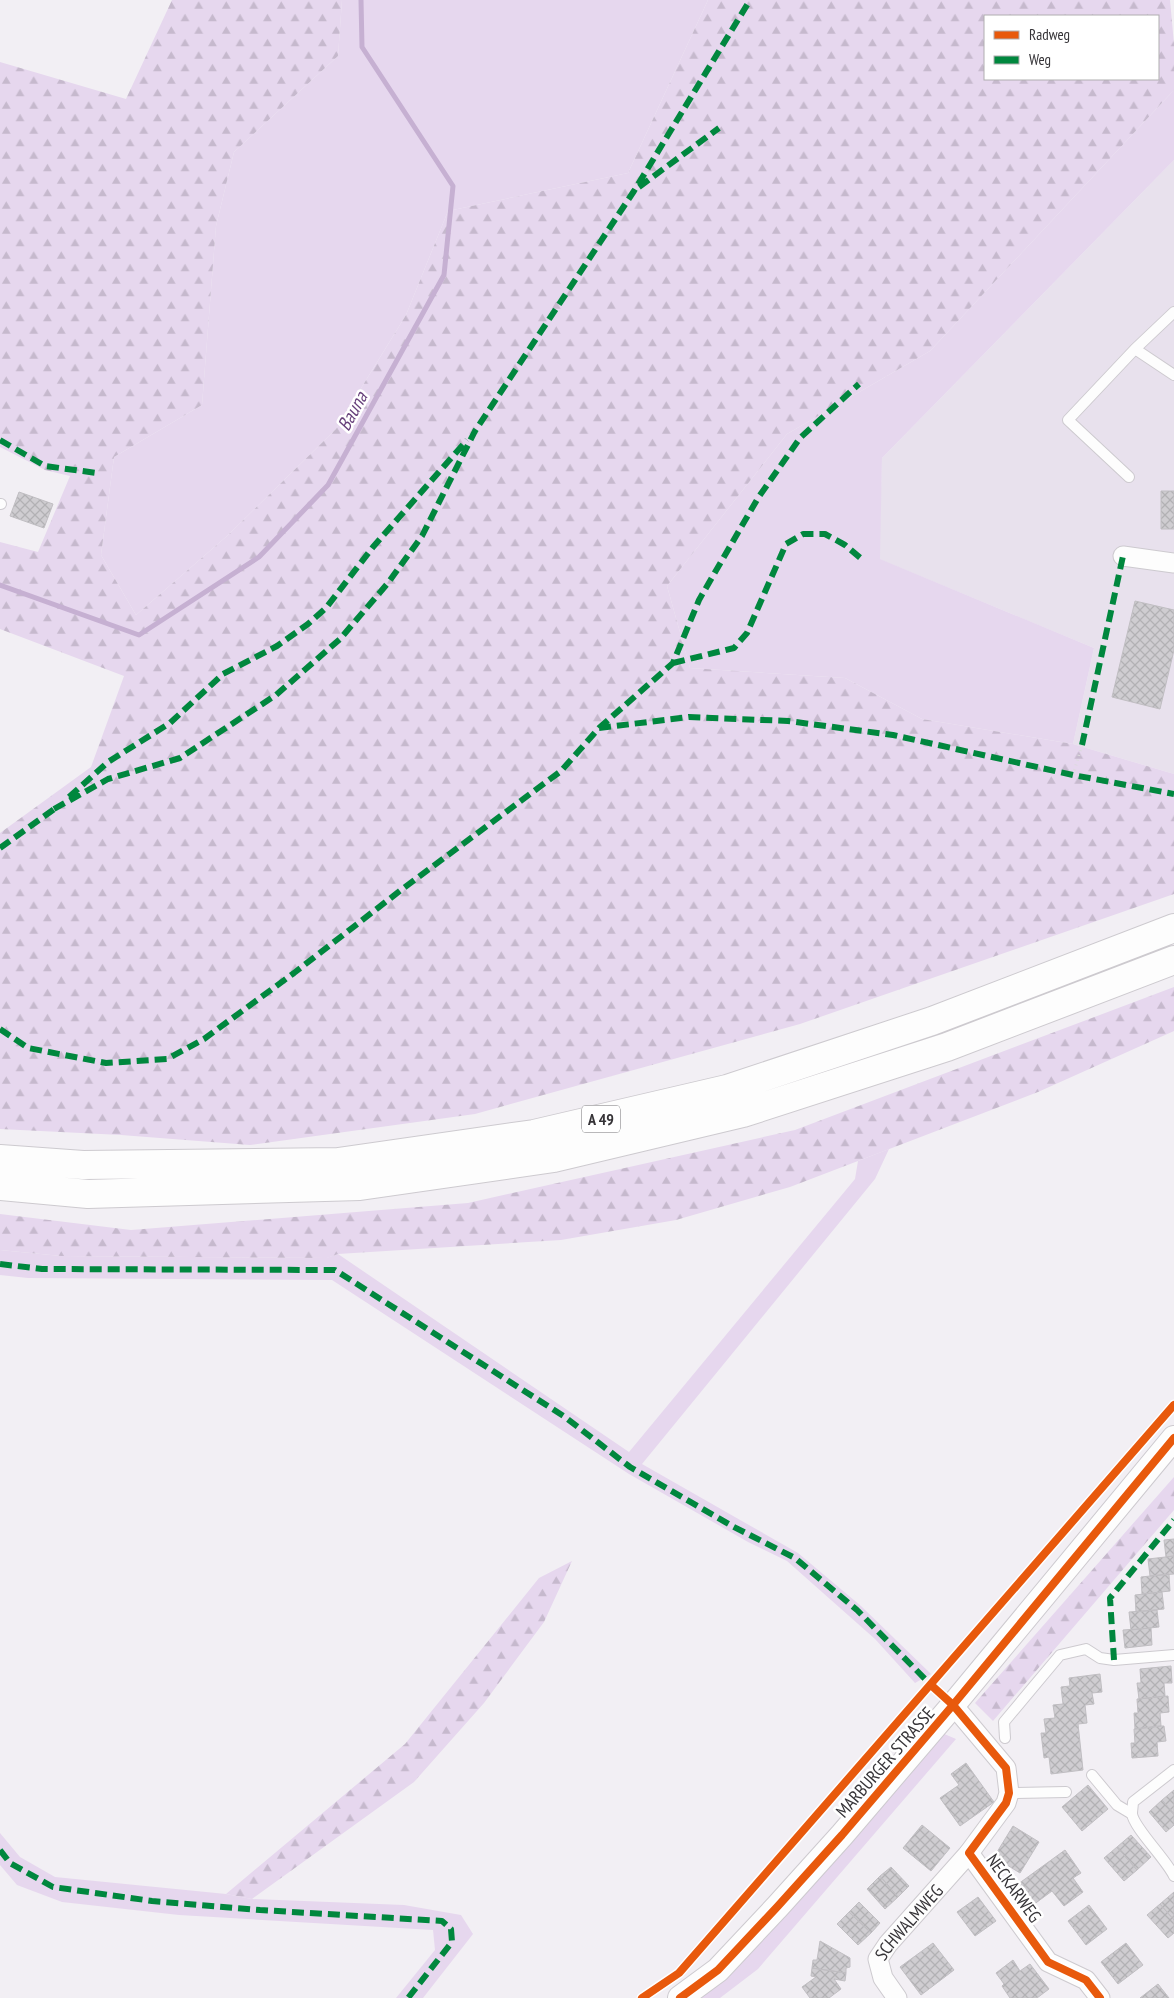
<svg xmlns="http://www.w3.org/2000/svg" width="1174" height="1998" font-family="'PT Sans Narrow',sans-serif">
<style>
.built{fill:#e8e1ed}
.green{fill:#e6d7ee}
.forest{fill:url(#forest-firs);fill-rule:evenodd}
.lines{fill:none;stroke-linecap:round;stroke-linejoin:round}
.stream{stroke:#c6b0d2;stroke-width:5}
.building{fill:url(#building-cross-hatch);stroke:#c0bec2}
.service-casing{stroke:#cdcacf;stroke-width:12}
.minor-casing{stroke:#cdcacf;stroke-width:21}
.tertiary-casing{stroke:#cdcacf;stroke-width:26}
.motorway-casing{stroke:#cdcacf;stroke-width:30}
.path{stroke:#dddbde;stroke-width:3;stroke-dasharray:1 4;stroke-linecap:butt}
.service{stroke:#fdfdfd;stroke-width:10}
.minor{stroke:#fdfdfd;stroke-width:19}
.tertiary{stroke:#fdfdfd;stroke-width:24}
.motorway{stroke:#fdfdfd;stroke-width:28}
.quiet{stroke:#00873e;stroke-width:6;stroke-dasharray:12 6;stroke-linecap:butt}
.cycleway-casing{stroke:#fff;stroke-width:11}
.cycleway{stroke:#e8590c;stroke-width:8}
.labels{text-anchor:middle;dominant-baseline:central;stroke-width:5;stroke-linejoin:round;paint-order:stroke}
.shield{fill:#fff;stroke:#727174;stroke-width:1}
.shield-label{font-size:16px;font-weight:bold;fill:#363438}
.street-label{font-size:18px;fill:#363438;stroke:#fff}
.water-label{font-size:19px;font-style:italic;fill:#67407b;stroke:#fff}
</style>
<defs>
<pattern id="forest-firs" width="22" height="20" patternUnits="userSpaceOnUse" patternTransform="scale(1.25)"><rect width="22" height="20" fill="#e6d7ee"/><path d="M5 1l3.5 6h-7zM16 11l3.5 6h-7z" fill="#c6b9cd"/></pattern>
<pattern id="building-cross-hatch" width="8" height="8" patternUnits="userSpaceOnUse" patternTransform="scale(1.25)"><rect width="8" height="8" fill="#cfcdd1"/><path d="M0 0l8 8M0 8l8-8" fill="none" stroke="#b2b1b4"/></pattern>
</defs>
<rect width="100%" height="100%" fill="#f2eff4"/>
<path class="built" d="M 1174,160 L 1174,774 L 1073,744 L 1094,648 L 879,559 L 882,458 Z"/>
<path class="green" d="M 342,0 L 708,0 L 628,173 L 448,211 L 406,315 L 336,429 L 227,536 L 136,615 L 101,555 L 114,457 L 202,405 L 216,226 L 234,152 L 338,56 Z
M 1174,90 L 1174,160 L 882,458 L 880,559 L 1094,648 L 1073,744 L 922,719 L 845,678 L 690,668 L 667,586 L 787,434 L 930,351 Z
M 889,1149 L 875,1179 L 642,1464 L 798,1553 L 861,1606 L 931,1674 L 915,1683 L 875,1639 L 787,1561 L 748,1542 L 629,1474 L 332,1280 L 28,1278 L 0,1275 L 0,1250 L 61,1256 L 326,1258 L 338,1254 L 629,1452 L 855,1179 L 858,1161 Z
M 942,1733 L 956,1739 L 758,1969 L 720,1998 L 701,1998 L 748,1956 Z
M 0,1833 L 20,1857 L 55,1877 L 226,1894 L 252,1899 L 404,1905 L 461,1915 L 473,1934 L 423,1998 L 396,1998 L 435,1950 L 433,1930 L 179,1915 L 62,1902 L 17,1885 L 0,1865 Z"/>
<path class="forest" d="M 172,0 L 342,0 L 338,56 L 234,152 L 216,226 L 202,405 L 114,457 L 101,555 L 136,615 L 227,536 L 336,429 L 406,315 L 448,211 L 628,173 L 708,0 L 1170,0 L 1174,44 L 1174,90 L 930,351 L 787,434 L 667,586 L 690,668 L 845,678 L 922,719 L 1073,744 L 1174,774 L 1174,894 L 800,1024 L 475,1114 L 250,1145 L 121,1135 L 0,1129 L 0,833 L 91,767 L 124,676 L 0,629 L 0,542 L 38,552 L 70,476 L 45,470 L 0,447 L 0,62 L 126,99 ZM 985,16 L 1158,16 L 1158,79 L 985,79 Z
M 1174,987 L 1174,1031 L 1038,1092 L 790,1187 L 676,1220 L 561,1240 L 338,1254 L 327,1258 L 61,1256 L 0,1250 L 0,1214 L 131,1230 L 468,1203 L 795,1130 Z
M 1174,1477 L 1174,1510 L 993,1721 L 975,1703 Z
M 572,1561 L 544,1622 L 484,1703 L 414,1782 L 252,1899 L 226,1894 L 405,1744 L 539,1578 Z"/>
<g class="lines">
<path class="stream" d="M 0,585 L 139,635 L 259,557 L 328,485 L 444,275 L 453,186 L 362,47 L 361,0"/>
</g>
<path class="building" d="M 1161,491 L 1174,491 L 1174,529 L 1161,529 Z
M 19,492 L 53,504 L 44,528 L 10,516 Z
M 1135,601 L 1174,610 L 1174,650 L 1160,709 L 1112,697 Z
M 1174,1539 L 1174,1556 L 1166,1557 L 1164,1540 Z
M 1174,1556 L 1174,1574 L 1150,1576 L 1148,1559 Z
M 1169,1574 L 1170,1591 L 1142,1594 L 1141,1577 Z
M 1162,1592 L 1164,1609 L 1136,1612 L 1135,1595 Z
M 1157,1610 L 1159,1627 L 1131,1630 L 1129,1612 Z
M 1151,1628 L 1152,1645 L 1125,1648 L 1123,1630 Z
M 1171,1666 L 1172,1683 L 1164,1683 L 1165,1696 L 1139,1699 L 1137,1683 L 1141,1683 L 1140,1669 Z
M 1100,1674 L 1102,1692 L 1092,1693 L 1094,1704 L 1085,1705 L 1087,1723 L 1078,1724 L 1083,1770 L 1051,1774 L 1049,1757 L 1044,1758 L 1041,1733 L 1046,1733 L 1044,1719 L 1055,1718 L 1053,1705 L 1063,1704 L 1061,1687 L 1070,1686 L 1069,1678 Z
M 1168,1696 L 1169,1712 L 1160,1713 L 1161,1726 L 1135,1729 L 1134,1713 L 1138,1713 L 1137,1699 Z
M 1161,1726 L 1164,1726 L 1166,1741 L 1157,1742 L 1158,1756 L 1132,1758 L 1131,1743 L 1135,1743 L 1134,1729 Z
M 966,1763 L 994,1802 L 960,1826 L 940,1798 L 959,1785 L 951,1774 Z
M 1088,1785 L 1108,1809 L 1082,1831 L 1062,1807 Z
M 1174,1790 L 1174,1814 L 1162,1800 Z
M 1162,1800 L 1174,1814 L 1174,1825 L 1166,1832 L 1149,1812 Z
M 922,1825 L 950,1848 L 931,1871 L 903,1848 Z
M 1013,1826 L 1039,1842 L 1020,1873 L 994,1857 Z
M 1131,1835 L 1151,1857 L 1137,1870 L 1117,1847 Z
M 1117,1847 L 1137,1870 L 1124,1881 L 1104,1858 Z
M 1065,1850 L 1081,1873 L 1073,1878 L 1083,1892 L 1064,1906 L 1052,1891 L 1029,1908 L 1014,1887 Z
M 891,1867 L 909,1886 L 898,1897 L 880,1876 Z
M 880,1876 L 898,1897 L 885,1909 L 867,1889 Z
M 1174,1892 L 1174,1920 L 1160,1904 Z
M 978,1897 L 996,1921 L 975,1936 L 957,1912 Z
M 859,1902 L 880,1923 L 871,1933 L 849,1912 Z
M 1160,1904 L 1174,1920 L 1174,1933 L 1168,1938 L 1147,1915 Z
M 1089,1905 L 1107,1929 L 1086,1945 L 1068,1921 Z
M 849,1912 L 871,1933 L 858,1945 L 837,1924 Z
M 820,1941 L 850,1958 L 850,1967 L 846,1968 L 846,1973 L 812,1968 L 813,1960 L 817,1960 Z
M 933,1943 L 954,1970 L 921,1995 L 900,1967 Z
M 1126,1943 L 1143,1965 L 1118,1984 L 1101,1962 Z
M 1013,1960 L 1020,1971 L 1030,1964 L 1049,1989 L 1037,1998 L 1010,1998 L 1002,1986 L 1004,1984 L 996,1973 Z
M 812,1968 L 846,1973 L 845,1981 L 834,1979 L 841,1989 L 829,1998 L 810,1998 L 802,1987 L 816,1977 L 811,1976 Z
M 1158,1984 L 1169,1998 L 1140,1998 Z"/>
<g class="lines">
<g class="service-casing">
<path id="service" d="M 1174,312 L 1135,349 L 1174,375
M 1129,477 L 1068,420 L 1135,349
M 0,504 L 1,504
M 1005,1738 L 1004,1722 L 1060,1655 L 1086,1649 L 1100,1658 L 1114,1660 L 1174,1655
M 1174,1770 L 1133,1802 C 1133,1805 1132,1810 1132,1814 C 1134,1828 1166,1859 1174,1876
M 1092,1775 L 1117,1805 L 1132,1814
M 1009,1793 L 1066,1792"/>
</g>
<g class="minor-casing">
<g id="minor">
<path d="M 1123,556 L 1174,563"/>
<path d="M 969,1853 L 1048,1962 L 1086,1980 L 1100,1998"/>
<path id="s1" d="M 897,1998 L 883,1978 L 878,1959 L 888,1944 L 969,1853 L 1006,1803 L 1009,1793 L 1006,1768 L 953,1705"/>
</g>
</g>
<g class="tertiary-casing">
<path id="tertiary" d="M 680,1998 L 718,1970 L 778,1906 L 842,1835 L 953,1705 L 1174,1438"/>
</g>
<g class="motorway-casing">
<path id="motorway" d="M 0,1159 L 83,1165 L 338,1162 L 534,1134 L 727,1089 L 932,1021 L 1174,928
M 0,1186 L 88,1194 L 360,1186 L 554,1158 L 743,1113 L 947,1047 L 1174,960"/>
</g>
<path class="path" d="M 1073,775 L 1082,745"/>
<use href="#service" class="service"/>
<use href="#minor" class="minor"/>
<use href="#tertiary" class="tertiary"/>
<use href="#motorway" class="motorway"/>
<path class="quiet" d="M 639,187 L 719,128
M 0,440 L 45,466 L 97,473
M 673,663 L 734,648 L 747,633 L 786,544 L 803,534 L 825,534 L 845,545 L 864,561
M 599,728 L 689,717 L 788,721 L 893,735 L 1073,775 L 1174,794
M 1082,745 L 1123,556
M 69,797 L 108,762 L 170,723 L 223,674 L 277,646 L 308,624 L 326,608 L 373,547 L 467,440
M 54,809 L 108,779 L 180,758 L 276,695 L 340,639 L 388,583 L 422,536 L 475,431 L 634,191 L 750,0
M 0,848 L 57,807
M 0,1029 L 28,1048 L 106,1063 L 167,1059 L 204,1039 L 294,973 L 401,890 L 561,771 L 599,728 L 673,663 L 699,600 L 758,498 L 800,438 L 859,384
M 0,1264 L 42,1269 L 335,1270 L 565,1417 L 630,1467 L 732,1526 L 795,1558 L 857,1610 L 933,1687
M 1114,1660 L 1110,1598 L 1174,1520
M 0,1850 L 10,1863 L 53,1887 L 152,1901 L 260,1910 L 442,1921 L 451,1929 L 452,1942 L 408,1998"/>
<g class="cycleway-casing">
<path id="cycleway" d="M 931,1685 L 953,1705 L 1006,1768 L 1009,1793 L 1006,1803 L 969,1853 L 1048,1962 L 1086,1980 L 1100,1998
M 642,1998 L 679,1973 L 1174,1405
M 680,1998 L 718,1970 L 778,1906 L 842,1835 L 953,1705 L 1174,1438"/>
</g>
<use href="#cycleway" class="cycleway"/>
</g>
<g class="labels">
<rect class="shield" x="582" y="1105.5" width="38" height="27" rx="4"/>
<g class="shield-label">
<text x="601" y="1119">A 49</text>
</g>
<g class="street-label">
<text transform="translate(885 1762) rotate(-49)">MARBURGER STRASSE</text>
<text transform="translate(1014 1888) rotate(54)">NECKARWEG</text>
<text stroke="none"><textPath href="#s1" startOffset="92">SCHWALMWEG</textPath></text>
</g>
<g class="water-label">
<text transform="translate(352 411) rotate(-61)">Bauna</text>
</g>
</g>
<rect x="984" y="15" width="175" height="65" fill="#ffffff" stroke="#afaeaf"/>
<rect x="994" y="31" width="25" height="8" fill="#e8590c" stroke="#afaeaf"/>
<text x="1029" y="40" font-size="15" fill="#363438">Radweg</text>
<rect x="994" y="56" width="25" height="8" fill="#00873e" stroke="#afaeaf"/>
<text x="1029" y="65" font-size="15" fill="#363438">Weg</text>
</svg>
